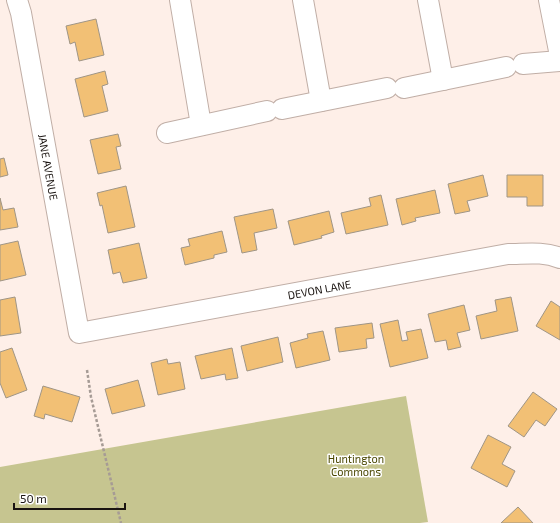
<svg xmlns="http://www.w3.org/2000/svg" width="560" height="523" font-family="'Exo 2',sans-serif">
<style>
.green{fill:#c6c590}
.building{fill:#f2c075;stroke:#9f9586}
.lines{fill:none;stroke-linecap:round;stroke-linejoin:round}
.minor-casing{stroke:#c0aea6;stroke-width:22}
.path{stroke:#a69b95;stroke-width:2.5;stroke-dasharray:3 2;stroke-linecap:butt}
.minor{stroke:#fff;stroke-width:20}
.labels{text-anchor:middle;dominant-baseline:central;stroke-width:3;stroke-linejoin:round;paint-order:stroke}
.street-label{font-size:11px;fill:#1a1411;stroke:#fff}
.park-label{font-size:11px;fill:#494600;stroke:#fff}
</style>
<rect width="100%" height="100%" fill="#feefe8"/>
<path class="green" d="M 406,396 L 428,522 L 420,523 L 0,523 L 0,467 Z"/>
<path class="building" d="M 96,19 L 104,55 L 79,61 L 75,42 L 70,44 L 66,26 Z
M 105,71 L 108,84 L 102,86 L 108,111 L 84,117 L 75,79 Z
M 118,134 L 121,146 L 116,147 L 121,169 L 98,174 L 90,140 Z
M 4,158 L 8,175 L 0,177 L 0,159 Z
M 483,175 L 488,196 L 467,201 L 470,211 L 455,214 L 448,184 Z
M 507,175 L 543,175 L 543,206 L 527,206 L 527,197 L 507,197 Z
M 126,186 L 135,227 L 108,233 L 102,205 L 100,206 L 97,193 Z
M 435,190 L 440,213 L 415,218 L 416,221 L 402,225 L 396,199 Z
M 381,195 L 388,225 L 346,234 L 341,213 L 371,206 L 369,198 Z
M 0,198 L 3,210 L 14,208 L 18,227 L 0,230 Z
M 273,209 L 277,228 L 254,233 L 257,250 L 242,253 L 234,217 Z
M 329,211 L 334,232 L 321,236 L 322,238 L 294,245 L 288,221 Z
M 222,231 L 227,252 L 214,255 L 214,258 L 185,265 L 181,248 L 190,246 L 188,239 Z
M 18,241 L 26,275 L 0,281 L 0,245 Z
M 139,243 L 147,278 L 123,283 L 120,272 L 113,274 L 108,250 Z
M 15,297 L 21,333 L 0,336 L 0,300 Z
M 511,297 L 518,331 L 481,339 L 476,316 L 497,311 L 495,300 Z
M 551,301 L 560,307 L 560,340 L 536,326 Z
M 464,305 L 470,330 L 457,333 L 461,347 L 448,350 L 446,340 L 435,342 L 428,314 Z
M 398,320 L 402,341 L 408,340 L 406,332 L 421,329 L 428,358 L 390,367 L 380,324 Z
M 372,323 L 374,338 L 366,339 L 367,348 L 339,352 L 335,328 Z
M 323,331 L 330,360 L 296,368 L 290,343 L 308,338 L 307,334 Z
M 278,337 L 283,362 L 247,371 L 241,346 Z
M 12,348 L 27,390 L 6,398 L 0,383 L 0,352 Z
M 232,348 L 238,378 L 226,380 L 225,374 L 201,379 L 195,356 Z
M 167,359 L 168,364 L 180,362 L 185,389 L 158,395 L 151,363 Z
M 138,380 L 145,406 L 112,414 L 105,389 Z
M 43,386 L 80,397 L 72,422 L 45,414 L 44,419 L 34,416 Z
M 533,392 L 557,409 L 545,426 L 536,420 L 524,437 L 508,426 Z
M 488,435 L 511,447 L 502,464 L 515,471 L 507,487 L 471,468 Z
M 518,507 L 533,523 L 501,523 Z"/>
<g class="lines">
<g class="minor-casing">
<g id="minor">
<path id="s1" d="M 17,0 L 21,13 L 79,333 L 508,254 C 525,254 543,251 560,258"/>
<path d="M 180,0 L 201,125"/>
<path d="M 303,0 L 321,101"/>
<path d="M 428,0 L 443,80"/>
<path d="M 549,0 L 560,56"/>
<path d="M 523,64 L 560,61"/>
<path d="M 404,88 L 506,67"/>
<path d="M 282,109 L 387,88"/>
<path d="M 167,133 L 267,111"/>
</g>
</g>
<path class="path" d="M 87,370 L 91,397 L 121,523"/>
<use href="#minor" class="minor"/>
</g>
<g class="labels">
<g class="street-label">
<text stroke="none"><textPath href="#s1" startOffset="170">JANE AVENUE</textPath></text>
<text stroke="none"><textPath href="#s1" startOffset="583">DEVON LANE</textPath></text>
</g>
<g class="park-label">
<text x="356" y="458">Huntington<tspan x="356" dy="13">Commons</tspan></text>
</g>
</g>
<path d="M14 503v6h111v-6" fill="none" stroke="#1a1411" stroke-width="2"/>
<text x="20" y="503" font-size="12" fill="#1a1411" stroke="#ffffff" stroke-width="3" paint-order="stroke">50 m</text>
</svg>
